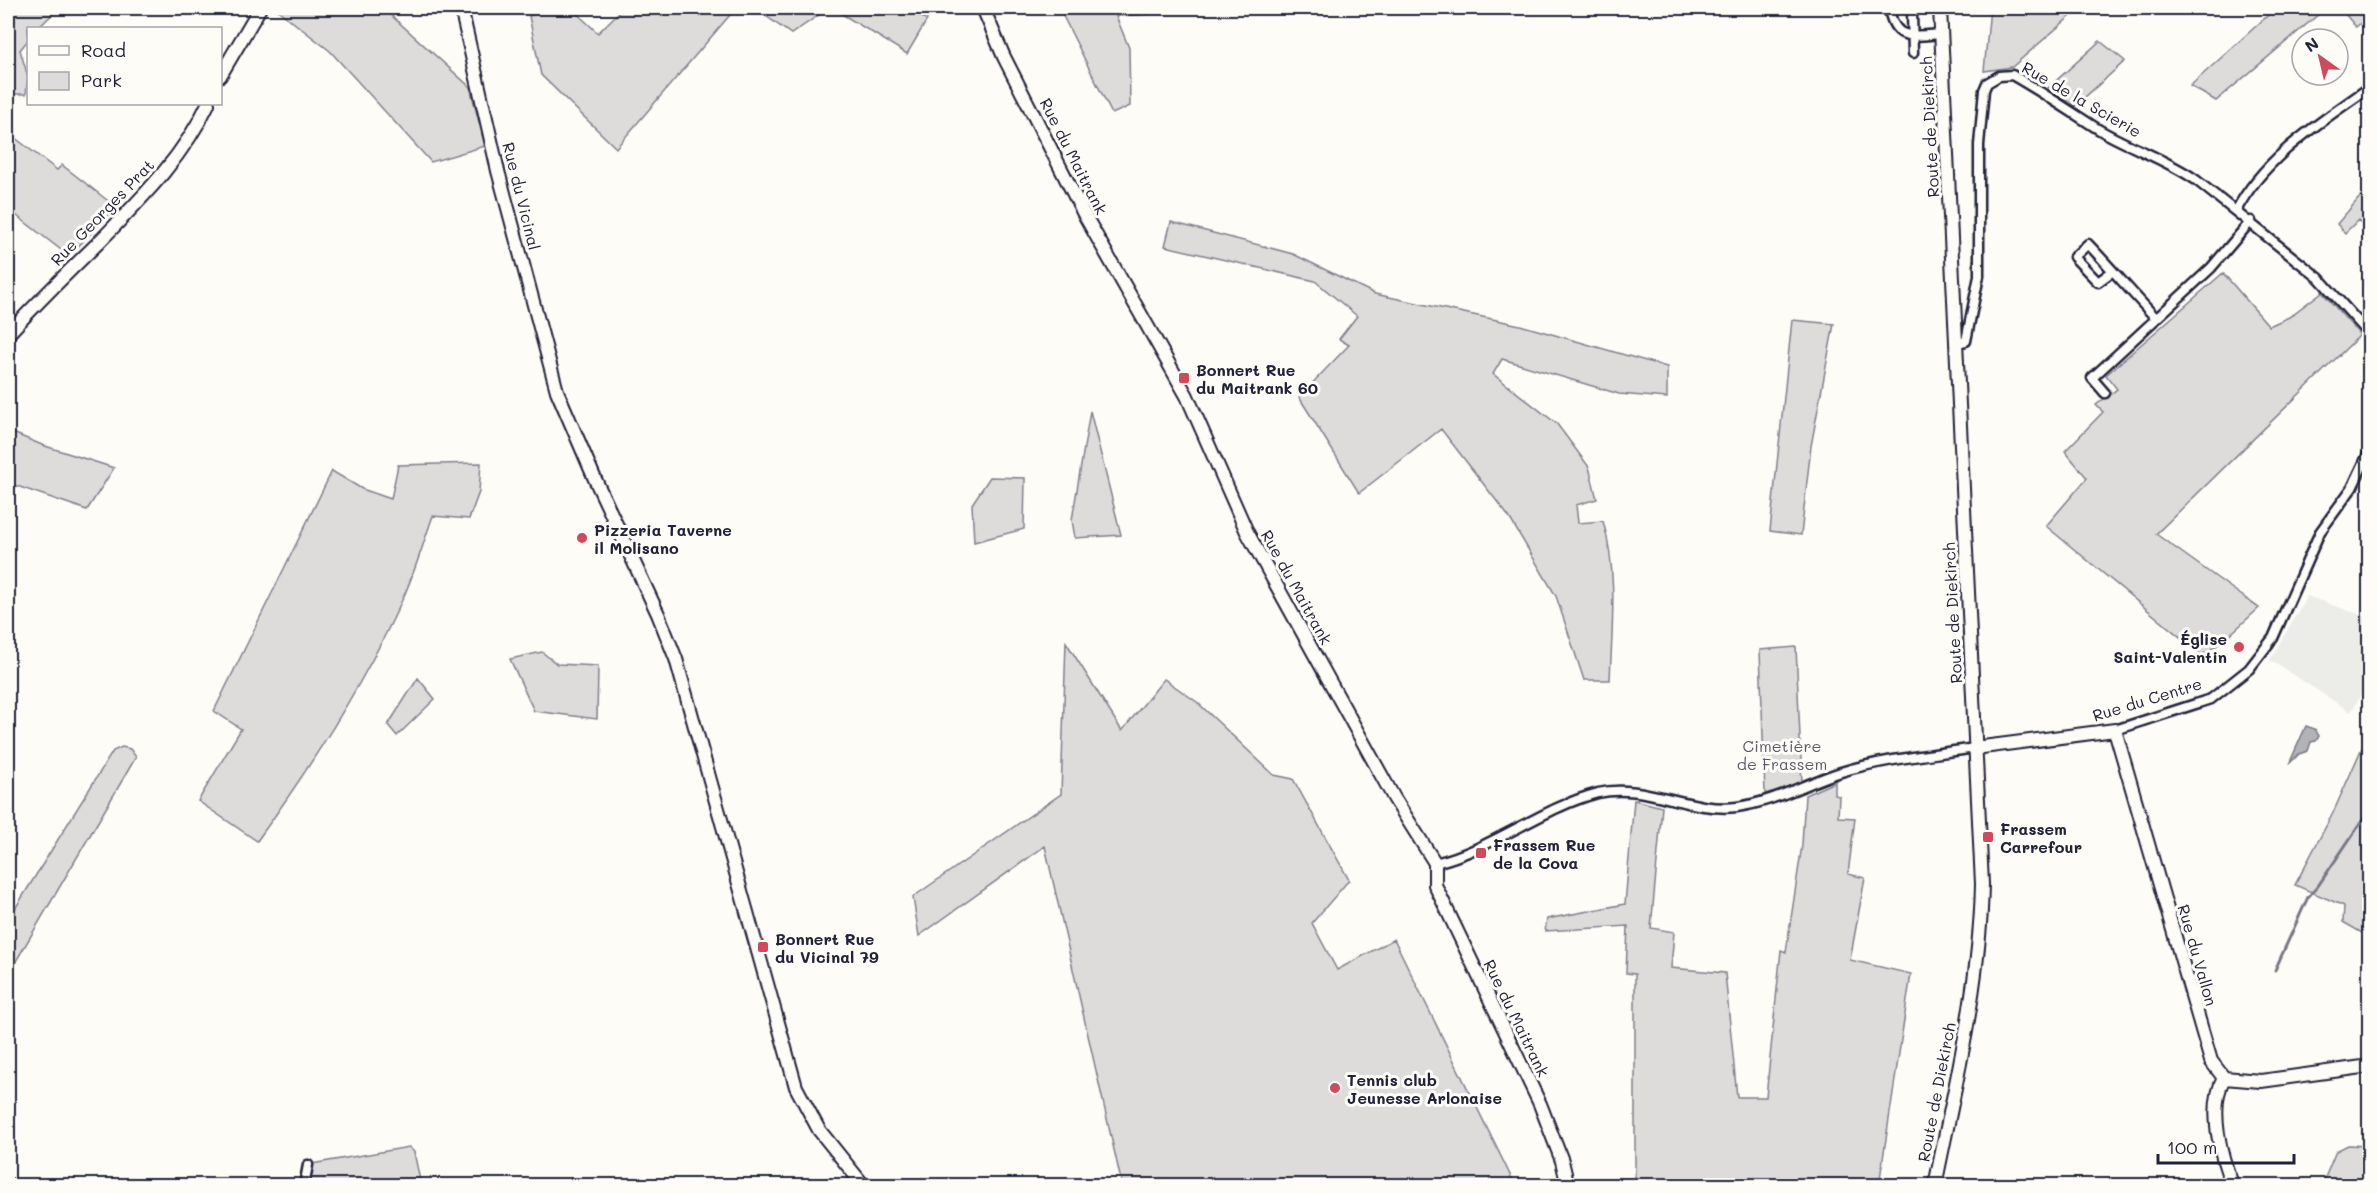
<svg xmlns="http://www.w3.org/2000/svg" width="2377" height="1193" font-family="Mali,sans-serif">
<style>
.built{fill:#ecece9}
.green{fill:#dddcdb;stroke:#807f8b;stroke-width:1.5}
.water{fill:#b2b2b7;stroke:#787885;stroke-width:1.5}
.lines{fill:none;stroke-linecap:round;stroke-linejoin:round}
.stream{stroke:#787885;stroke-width:3}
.street-casing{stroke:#22223b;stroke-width:13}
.secondary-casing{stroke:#22223b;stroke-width:16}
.primary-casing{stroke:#22223b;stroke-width:18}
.street{stroke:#fdfcf7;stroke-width:8}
.secondary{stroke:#fdfcf7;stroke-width:12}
.primary{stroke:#fdfcf7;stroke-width:14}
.poi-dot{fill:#d1495b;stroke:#fdfcf7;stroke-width:2}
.labels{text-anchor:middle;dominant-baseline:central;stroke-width:6;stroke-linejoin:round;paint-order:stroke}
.street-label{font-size:16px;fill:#22223b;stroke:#fdfcf7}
.poi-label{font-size:16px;font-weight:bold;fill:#22223b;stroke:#fdfcf7;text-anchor:start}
.park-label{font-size:16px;fill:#5a5a6b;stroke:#fdfcf7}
</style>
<rect width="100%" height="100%" fill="#fdfcf7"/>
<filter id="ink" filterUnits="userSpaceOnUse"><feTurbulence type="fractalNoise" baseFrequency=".0167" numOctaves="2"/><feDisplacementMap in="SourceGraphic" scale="12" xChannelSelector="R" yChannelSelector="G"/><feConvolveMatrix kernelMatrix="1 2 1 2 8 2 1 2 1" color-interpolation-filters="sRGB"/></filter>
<g filter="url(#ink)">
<path class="built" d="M 2307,596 L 2369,618 L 2369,681 L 2351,712 L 2270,660 Z"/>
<path class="green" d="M 8,8 L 59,8 L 38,28 L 28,28 L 28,40 L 20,50 L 28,77 L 26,94 L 8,94 Z
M 275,8 L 383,8 L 470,87 L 485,146 L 431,162 L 330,51 Z
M 554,8 L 571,8 L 598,33 L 623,8 L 736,8 L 616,148 L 541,75 L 529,16 Z
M 755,8 L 829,8 L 791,34 Z
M 832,8 L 907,8 L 927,20 L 907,54 Z
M 1074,8 L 1149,8 L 1150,14 L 1116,16 L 1129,48 L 1130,106 L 1112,114 L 1063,16 Z
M 1990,8 L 2080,8 L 2012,67 L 1984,71 Z
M 2276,8 L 2326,8 L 2216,101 L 2190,86 Z
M 2340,8 L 2369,8 L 2369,16 L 2356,27 Z
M 2100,41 L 2125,61 L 2075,106 L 2047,89 Z
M 10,134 L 57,170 L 62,165 L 116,207 L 69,256 L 8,209 L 8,138 Z
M 2360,197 L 2369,198 L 2369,218 L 2362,224 L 2358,220 L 2345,233 L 2337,224 Z
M 1171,222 L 1293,254 L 1375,294 L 1520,325 L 1667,367 L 1667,398 L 1619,394 L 1502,359 L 1493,374 L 1557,424 L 1589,467 L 1597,499 L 1576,505 L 1578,523 L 1603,521 C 1618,573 1612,626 1610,680 L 1584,680 L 1556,596 L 1509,517 L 1441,429 L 1359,493 L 1299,397 L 1349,345 L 1339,339 L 1357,316 L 1315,281 L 1165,246 Z
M 2223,273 L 2269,326 L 2289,317 L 2322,292 L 2360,335 L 2156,534 L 2259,608 L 2222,642 L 2202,655 L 2046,526 L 2087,478 L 2065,451 L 2103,412 L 2096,405 L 2117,389 L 2106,375 Z
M 1792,320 L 1834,324 L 1811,446 L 1801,535 L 1770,531 Z
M 1090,411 L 1121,535 L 1075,538 L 1072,520 Z
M 8,431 L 42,445 L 114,468 L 87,510 L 8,483 Z
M 481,463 L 479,492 L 469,519 L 433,516 C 423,543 415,572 403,598 C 364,683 312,765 257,841 L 198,801 L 241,729 L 214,711 L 332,471 L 362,489 L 391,499 L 398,465 Z
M 990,477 L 1025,478 L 1024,529 L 974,542 L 972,504 Z
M 1066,642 L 1122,731 L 1164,679 L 1197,702 L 1274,775 L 1293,779 L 1349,880 L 1312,923 L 1337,970 L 1394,939 L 1515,1185 L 1122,1185 L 1045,846 L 919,936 L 913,897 L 1061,794 Z
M 1796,647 L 1802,783 L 1765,794 L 1760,650 Z
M 542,652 L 557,664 L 598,666 L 597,719 L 534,711 L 510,659 Z
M 418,678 L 435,699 L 397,736 L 388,725 Z
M 2369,732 L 2369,937 L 2343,922 L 2344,906 L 2295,885 L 2333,813 Z
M 122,747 L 130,749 L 136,757 L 15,963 L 8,967 L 8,920 L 113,751 Z
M 1835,782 L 1835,795 L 1839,796 L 1838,817 L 1855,818 L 1848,874 L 1865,878 L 1850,960 L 1911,974 L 1879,1185 L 1635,1185 L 1635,974 L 1626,973 L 1628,926 L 1545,931 L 1547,919 L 1625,904 L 1634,800 L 1662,807 L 1651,928 L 1674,932 L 1671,968 L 1725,973 L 1737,1097 L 1766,1097 L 1781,950 L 1786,952 L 1802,845 L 1805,795 Z
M 2348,1145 L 2369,1146 L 2369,1185 L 2322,1185 L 2336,1151 Z
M 409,1147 L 414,1152 L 421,1185 L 299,1186 L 306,1165 Z"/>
<path class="water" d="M 2306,726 L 2315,729 L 2319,736 L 2316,741 L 2311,742 L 2308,751 L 2299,754 L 2289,764 Z"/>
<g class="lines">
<path class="stream" d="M 2275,970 L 2308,897 L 2318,886 L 2370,809"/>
<g class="street-casing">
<path id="street" d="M 1889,8 C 1894,42 1913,36 1941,34
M 1912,12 L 1913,53
M 2236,211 C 2265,156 2321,122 2370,87
M 2113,271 L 2098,282 L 2074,257 L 2088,244 C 2111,268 2132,293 2155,317
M 1955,344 L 1966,341 L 1979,276 L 1979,145 L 1984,90 L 1987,83 L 1999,76 L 2012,75 C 2042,92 2070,111 2098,129 C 2130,148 2166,159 2196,180 L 2319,278 L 2370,335
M 2105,393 L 2092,378 L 2211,268 L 2251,221
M 2115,730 L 2211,699 L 2249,669 L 2273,638 L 2320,532 L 2352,488 L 2370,450
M 1435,863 C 1493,849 1541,808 1598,793 C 1644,782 1690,813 1737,807 C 1774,802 1806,783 1841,772 C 1883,759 1931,755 1975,748
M 304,1186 L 308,1165"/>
</g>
<g class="secondary-casing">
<path id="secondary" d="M 461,8 L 498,171 L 557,391 L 594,477 L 658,614 L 676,659 L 796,1087 L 819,1130 L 864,1186
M 983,8 L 1004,57 L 1084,214 L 1187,396 L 1247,532 L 1394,798 L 1435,863 L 1435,885 L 1540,1104 L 1562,1161 L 1568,1186
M 220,76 L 260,8
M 8,334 C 37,303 67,273 98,243 C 139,201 183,158 208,104
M 1975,748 L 2115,730 L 2211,1061 L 2224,1078
M 2224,1078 L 2261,1081 L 2370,1066
M 2224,1078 C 2208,1107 2220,1156 2233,1186
M 1935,1186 C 1955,1086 1980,986 1982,884 L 1940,8"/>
</g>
<g class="primary-casing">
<path id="primary" d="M 8,1185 L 8,1186"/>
</g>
<use href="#street" class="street"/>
<use href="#secondary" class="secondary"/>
<use href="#primary" class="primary"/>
</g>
</g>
<g class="poi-dot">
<rect x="1178" y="372" width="12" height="12" rx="3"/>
<circle cx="582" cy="538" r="6"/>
<circle cx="2239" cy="647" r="6"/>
<rect x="1982" y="831" width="12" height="12" rx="3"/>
<rect x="1475" y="847" width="12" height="12" rx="3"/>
<rect x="757" y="941" width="12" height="12" rx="3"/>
<circle cx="1335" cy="1088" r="6"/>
</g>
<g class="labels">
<g class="street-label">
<text transform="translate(2082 99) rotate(30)">Rue de la Scierie</text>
<text transform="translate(1929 127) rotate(-93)">Route de Diekirch</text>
<text transform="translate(1074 156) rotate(63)">Rue du Maitrank</text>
<text transform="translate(522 196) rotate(76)">Rue du Vicinal</text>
<text transform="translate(102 212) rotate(-46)">Rue Georges Prat</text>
<text transform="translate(1297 587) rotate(61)">Rue du Maitrank</text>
<text transform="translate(1952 613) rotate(-93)">Route de Diekirch</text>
<text transform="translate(2147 699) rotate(-17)">Rue du Centre</text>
<text transform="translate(2198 955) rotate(74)">Rue du Vallon</text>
<text transform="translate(1517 1018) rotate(64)">Rue du Maitrank</text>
<text transform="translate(1936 1092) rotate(-79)">Route de Diekirch</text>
</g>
<g class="poi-label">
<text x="1196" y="369">Bonnert Rue<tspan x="1196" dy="18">du Maitrank 60</tspan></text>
<text x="594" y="529">Pizzeria Taverne<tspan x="594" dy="18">il Molisano</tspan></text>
<text x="2227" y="638" text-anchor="end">Église<tspan x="2227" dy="18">Saint-Valentin</tspan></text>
<text x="2000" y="828">Frassem<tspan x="2000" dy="18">Carrefour</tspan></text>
<text x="1493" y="844">Frassem Rue<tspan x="1493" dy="18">de la Cova</tspan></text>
<text x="775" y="938">Bonnert Rue<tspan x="775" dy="18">du Vicinal 79</tspan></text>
<text x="1347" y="1079">Tennis club<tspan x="1347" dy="18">Jeunesse Arlonaise</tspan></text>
</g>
<g class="park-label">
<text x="1782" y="745">Cimetière<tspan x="1782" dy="18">de Frassem</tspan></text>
</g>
</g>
<rect width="2377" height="1193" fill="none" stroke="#fdfcf7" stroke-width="30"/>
<rect x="15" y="15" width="2347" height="1163" fill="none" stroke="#22223b" stroke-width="2" filter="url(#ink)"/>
<rect x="27" y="27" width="195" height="78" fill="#fdfcf7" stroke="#a5a5ac" stroke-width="1.5"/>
<rect x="39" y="46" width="30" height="9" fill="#fdfcf7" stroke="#a5a5ac" stroke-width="1.5"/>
<text x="81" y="57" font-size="18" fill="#22223b">Road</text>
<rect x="39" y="72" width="30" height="18" fill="#dddcdb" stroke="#a5a5ac" stroke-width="1.5"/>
<text x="81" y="87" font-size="18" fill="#22223b">Park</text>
<g transform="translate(2320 57) rotate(326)"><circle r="28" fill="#fdfcf7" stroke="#a5a5ac" stroke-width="1.5"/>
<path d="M0-4.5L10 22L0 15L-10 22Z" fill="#d1495b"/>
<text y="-9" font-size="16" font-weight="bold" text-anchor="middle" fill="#22223b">N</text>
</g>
<path d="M2158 1154v9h136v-9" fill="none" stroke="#22223b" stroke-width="3"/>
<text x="2167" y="1154" font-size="18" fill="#22223b" stroke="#fdfcf7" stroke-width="4.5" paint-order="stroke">100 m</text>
</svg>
